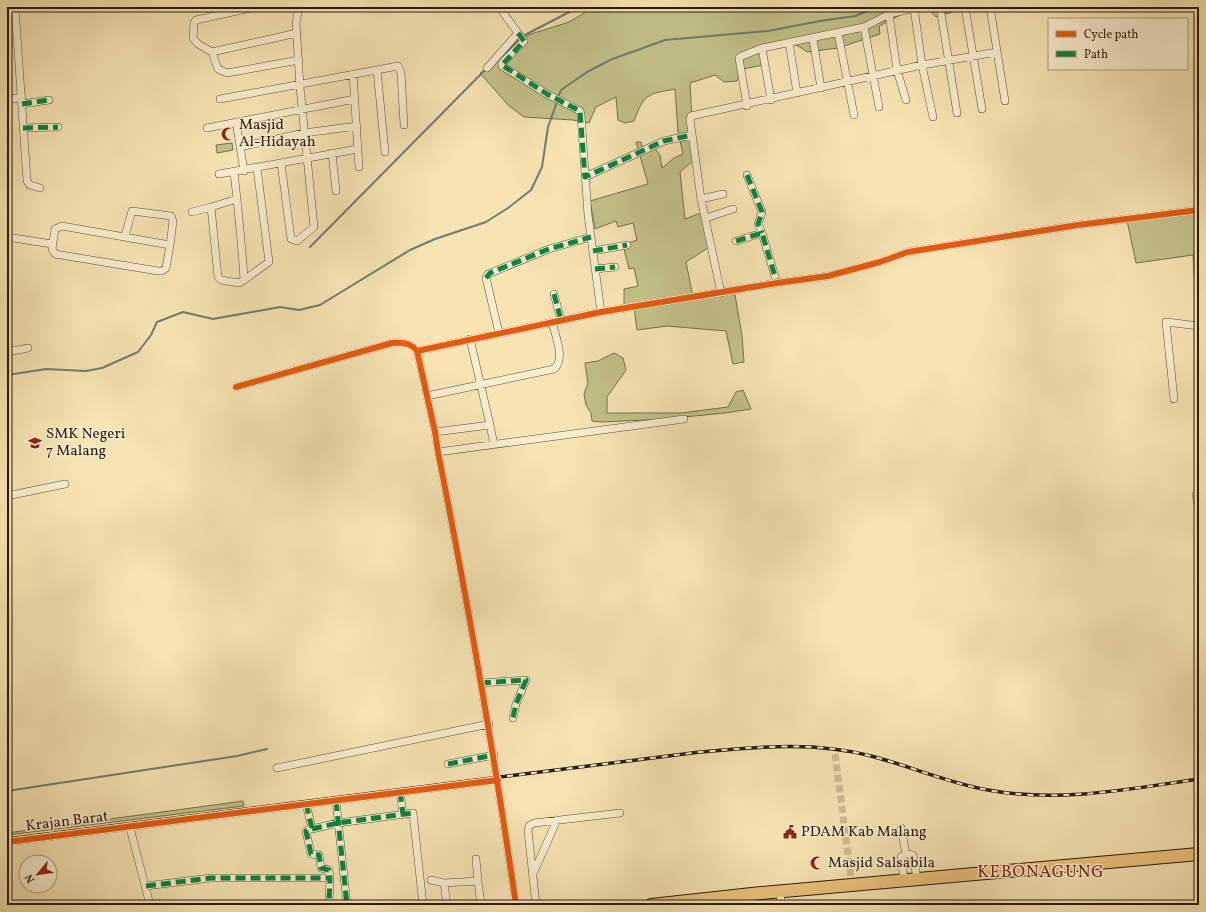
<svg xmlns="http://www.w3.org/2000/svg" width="1206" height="912" font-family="Vollkorn,serif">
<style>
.green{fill:#c2c289;stroke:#766e4e}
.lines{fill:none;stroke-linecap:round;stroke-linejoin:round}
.stream{stroke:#707c75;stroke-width:2}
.street-tunnel{stroke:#cdbc93;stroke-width:7;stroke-dasharray:7 3.5;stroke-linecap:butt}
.street-casing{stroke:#5c4d3b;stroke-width:8}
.highway-casing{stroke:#291b13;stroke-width:14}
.street{stroke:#f9edce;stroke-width:7}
.highway{stroke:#ebc27a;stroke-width:12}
.rail-casing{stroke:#291b13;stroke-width:3.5}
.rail{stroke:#f9edce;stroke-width:2;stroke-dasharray:6;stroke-linecap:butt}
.quiet{stroke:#00873e;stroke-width:5;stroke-dasharray:10 5;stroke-linecap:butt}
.cycleway-casing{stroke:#f9edce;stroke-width:8}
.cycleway{stroke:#e8590c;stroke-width:6}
.labels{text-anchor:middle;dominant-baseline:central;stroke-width:3;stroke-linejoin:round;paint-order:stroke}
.poi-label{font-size:15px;fill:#291b13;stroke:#f9edce;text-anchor:start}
.street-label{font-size:15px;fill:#291b13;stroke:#f9edce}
.quarter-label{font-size:17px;letter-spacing:1px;fill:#7a1f14;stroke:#f9edce}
</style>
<rect width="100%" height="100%" fill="#f6e4b3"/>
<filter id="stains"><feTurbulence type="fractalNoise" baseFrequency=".005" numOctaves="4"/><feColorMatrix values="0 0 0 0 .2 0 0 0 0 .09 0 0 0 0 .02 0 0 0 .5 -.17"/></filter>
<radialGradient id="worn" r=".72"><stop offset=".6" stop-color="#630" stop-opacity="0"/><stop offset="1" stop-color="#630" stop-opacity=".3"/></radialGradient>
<path class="green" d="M 594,7 L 778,7 L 779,10 L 793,7 L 916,7 L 879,26 L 880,34 L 838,48 L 807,52 C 792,40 784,43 767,49 L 763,65 L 743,69 L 737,81 L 724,82 L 715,75 L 690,83 L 694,160 L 680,172 L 685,219 L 706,211 L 711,246 L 686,262 L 693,297 L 734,289 L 742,336 L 744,362 L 733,364 L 726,331 L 667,326 L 637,330 L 634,307 L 624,308 L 624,289 L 638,286 L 634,268 L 629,269 L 623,245 L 637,240 L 633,223 L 618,227 L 616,221 L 595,229 L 590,201 L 648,184 L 636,142 L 641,142 L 643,151 L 654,147 L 660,155 L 662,168 L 674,158 L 683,154 L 678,132 L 675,89 C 647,94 644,94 634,121 L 625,123 L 618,120 L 616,97 L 596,107 L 589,123 L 573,120 L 524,117 L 509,106 L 480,73 L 515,49 L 528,35 L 569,22 Z
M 927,7 L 954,7 L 955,11 L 936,17 Z
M 232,143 L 233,150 L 217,153 L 216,145 Z
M 1196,209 L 1199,227 L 1199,318 L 1197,318 L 1193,255 L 1136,263 L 1126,216 Z
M 614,353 L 623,358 L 626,370 L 607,397 L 607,413 L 681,413 L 728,407 L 736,392 L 743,390 L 751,409 L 725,413 L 664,419 L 602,422 L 592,421 L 591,413 L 586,405 L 584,394 L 588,383 L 585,363 L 598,361 Z
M 243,801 L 244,806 L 7,835 L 7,833 Z"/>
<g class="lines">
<path class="stream" d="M 523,36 L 579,7
M 503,55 L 520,39
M 558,97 L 561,90 L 587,72 L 610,60 L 665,40 L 768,31 L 820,21 L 855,16 L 878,7
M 310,247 L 486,69
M 7,375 L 46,369 L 86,371 L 102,368 L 138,352 L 151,335 L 157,322 L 183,312 L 213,319 L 280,307 L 299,310 L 320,305 L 410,250 L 435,239 L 486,222 L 508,208 L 531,190 L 542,167 L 548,127 L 557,102
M 7,791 L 237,756 L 267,749"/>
<path class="street-tunnel" d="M 835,754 L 852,886"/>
<g class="street-casing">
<path id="street" d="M 15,7 L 27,181 L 30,185 L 40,188
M 256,7 L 196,20 L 194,23 L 193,38 L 198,44 L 212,52 L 218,69 L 227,73 L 299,60
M 940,7 L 957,113
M 965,7 L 982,109
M 990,7 L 1005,101
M 914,8 L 922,65 L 933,117
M 889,14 L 897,70 L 906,100
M 864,27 L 879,107
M 518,33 L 524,41 L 502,63 L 502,66 L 547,94 L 580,111 L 581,115 L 588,215 L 601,312
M 838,33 L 854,115
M 813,39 L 821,88
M 789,42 L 797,93
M 762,48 L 771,100
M 212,52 L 297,33
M 487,68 L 518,33 L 499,7
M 377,70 L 385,152
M 353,75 L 359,167
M 220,99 L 398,66 L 401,73 L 404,125
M 7,100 L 22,97
M 22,104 L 49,100
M 747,106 L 739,58 L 742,56 L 762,48 L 864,27 L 889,14 L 919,7
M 236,122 L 244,171
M 23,128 L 58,127
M 207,128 L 355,99
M 240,147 L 304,133 L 357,126
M 332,153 L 336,191
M 281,163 L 291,239 L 297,241 L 314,227 L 300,87 L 296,23 L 299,7
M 234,172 C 238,208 242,244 244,280 L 239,283 L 221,280 L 218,277 L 211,207 L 237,199
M 219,174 L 358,149
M 747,175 L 762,212 L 758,224 L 762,233
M 585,177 L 664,141 L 692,135
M 701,199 L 723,194
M 192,212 L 211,207
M 706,218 L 733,209
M 62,226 L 170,245 L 166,268 L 162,271 L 158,271 L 55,254 L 52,249 L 55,229 Z
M 125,236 L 132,211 L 171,216 L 173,221 L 170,245
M 7,237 L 52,244
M 736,241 L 762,233 L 777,283
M 593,251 L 627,245
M 595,269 L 615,267
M 244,280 L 269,262 L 257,168
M 721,293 L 701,199 L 690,119 L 691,116 L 922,65 L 997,52
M 554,294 L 561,320
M 499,333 L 486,278 L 488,274 L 549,249 L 591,237
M 417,351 L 601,312 L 777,283 L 828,276 L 880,262 L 908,252 L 1078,225 L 1199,210
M 7,352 L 28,348
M 236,387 L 392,343 C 401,342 412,343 417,351 L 435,432 L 438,452 C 468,603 494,753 516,905
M 427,396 L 554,369 C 566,359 555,335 552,322
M 1174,399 L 1166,322 L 1199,326
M 490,425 L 494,445
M 435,432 L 490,425 L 470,339
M 438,452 L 684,419
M 1199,494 L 1196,495 L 1199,509
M 7,496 L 65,484
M 481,683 L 526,680 L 516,704 L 513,718
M 448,764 L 494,755
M 277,768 L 489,724
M 400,792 L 403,814
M 336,801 L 347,905
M 306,804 L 312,828 L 306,831 L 311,854 L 319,855 L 321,868 L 329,870 L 330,878
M 130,828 L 150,905
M 901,828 L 906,854
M 312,829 L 338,823 L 413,813 L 423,905
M 7,842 L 498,780
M 476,859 L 478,881
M 533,874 L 557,820
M 431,880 L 444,883
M 904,880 L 901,857 L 906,854 L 913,855 L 917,879
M 146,886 L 211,878 L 330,878 L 329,905
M 780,892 L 781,905
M 447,905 L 444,883 L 478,881 L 481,905
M 536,905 L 528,831 L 529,826 L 534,823 L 620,813"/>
</g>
<g class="highway-casing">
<path id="highway" d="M 651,905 L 761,893 L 1199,854"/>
</g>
<use href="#street" class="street"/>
<use href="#highway" class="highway"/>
<g class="rail-casing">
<path id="rail" d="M 7,839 L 700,752 C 758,747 814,741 871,756 C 910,766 948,783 988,790 C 1058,803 1129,789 1199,779"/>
</g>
<use href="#rail" class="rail"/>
<path class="quiet" d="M 518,33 L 524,41 L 502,65 L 547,94 L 580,111 L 585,177 L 664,141 L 692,135
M 22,104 L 49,100
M 23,128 L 58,127
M 747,175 L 762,212 L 758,224 L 762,233
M 736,241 L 762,233 L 777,283
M 593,251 L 627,245
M 595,269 L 615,267
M 486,278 L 490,273 L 549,249 L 591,237
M 554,294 L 561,320
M 481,683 L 526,680 L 516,704 L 513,718
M 448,764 L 494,755
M 400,792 L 403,814
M 336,801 L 347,905
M 306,804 L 312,828 L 306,831 L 311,854 L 319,855 L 321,868 L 329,870 L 330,878
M 312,829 L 338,823 L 413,813
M 146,886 L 211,878 L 330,878 L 329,905"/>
<g class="cycleway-casing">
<path id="cycleway" d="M 417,351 L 601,312 L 777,283 L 828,276 L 880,262 L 908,252 L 1078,225 L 1199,210
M 236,387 L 392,343 C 401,342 412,343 417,351 L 435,432 L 438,452 C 468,603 494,753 516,905
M 7,842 L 498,780"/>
</g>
<use href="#cycleway" class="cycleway"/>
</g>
<defs>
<g id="mosque-bare" transform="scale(1.08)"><path d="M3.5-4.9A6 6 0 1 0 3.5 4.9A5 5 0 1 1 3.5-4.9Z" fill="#8f2418" stroke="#f9edce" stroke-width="2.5" paint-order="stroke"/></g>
<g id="school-bare" transform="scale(1.08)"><path d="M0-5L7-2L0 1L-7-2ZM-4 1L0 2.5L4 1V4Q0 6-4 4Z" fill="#8f2418" stroke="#f9edce" stroke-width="2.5" paint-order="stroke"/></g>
<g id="civic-bare" transform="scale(1.08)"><path d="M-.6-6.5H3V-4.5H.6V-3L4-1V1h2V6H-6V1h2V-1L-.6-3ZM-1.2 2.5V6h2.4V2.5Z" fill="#8f2418" stroke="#f9edce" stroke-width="2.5" paint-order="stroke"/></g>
</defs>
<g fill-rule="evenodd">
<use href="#mosque-bare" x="228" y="134"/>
<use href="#school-bare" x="35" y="443"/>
<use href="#civic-bare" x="790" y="832"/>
<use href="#mosque-bare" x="817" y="863"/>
</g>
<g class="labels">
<g class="poi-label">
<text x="239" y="125">Masjid<tspan x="239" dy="17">Al-Hidayah</tspan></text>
<text x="46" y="434">SMK Negeri<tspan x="46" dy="17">7 Malang</tspan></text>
<text x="801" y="832">PDAM Kab Malang</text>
<text x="828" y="863">Masjid Salsabila</text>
</g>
<g class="street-label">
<text transform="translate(67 822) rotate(-7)">Krajan Barat</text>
</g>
<g class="quarter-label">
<text x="1041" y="872">KEBONAGUNG</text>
</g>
</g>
<rect width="1206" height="912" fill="none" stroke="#f6e4b3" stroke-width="24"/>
<rect x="8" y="8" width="1190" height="896" fill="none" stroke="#291b13" stroke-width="2"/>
<rect x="12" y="12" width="1182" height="888" fill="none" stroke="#291b13"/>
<rect x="1048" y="18" width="140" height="52" fill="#f9edce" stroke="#a69983"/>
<rect x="1056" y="31" width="20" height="6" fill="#e8590c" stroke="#a69983"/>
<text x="1084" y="38" font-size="12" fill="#291b13">Cycle path</text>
<rect x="1056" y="51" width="20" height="6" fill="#00873e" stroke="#a69983"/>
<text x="1084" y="58" font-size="12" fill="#291b13">Path</text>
<g transform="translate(38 874) rotate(241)"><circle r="19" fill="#f9edce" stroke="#a69983"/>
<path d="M0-3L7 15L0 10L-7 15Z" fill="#8f2418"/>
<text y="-6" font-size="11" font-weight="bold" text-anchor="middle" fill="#291b13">N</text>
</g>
<rect width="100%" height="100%" filter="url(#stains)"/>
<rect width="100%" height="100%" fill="url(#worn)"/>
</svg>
